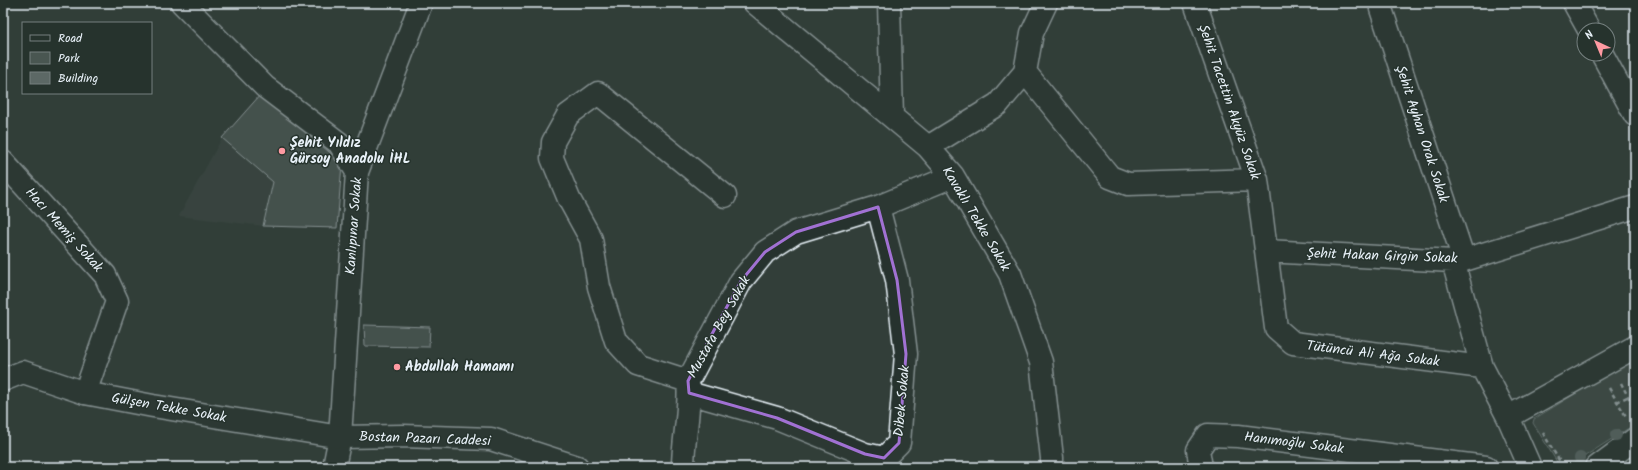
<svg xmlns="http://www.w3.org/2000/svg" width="1638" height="470" font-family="Kalam,sans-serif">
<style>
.built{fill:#3f4b46}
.green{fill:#495651;stroke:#98a4a4}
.building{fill:#5c6865;stroke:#e8f1f8}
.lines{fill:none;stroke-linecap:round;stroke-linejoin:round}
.minor-casing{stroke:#e8f1f8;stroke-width:25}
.tertiary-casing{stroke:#e8f1f8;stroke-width:25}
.path{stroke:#e8f1f8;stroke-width:2.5;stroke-dasharray:4 3;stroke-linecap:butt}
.minor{stroke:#26332d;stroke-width:22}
.tertiary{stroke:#26332d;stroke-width:22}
.tree{fill:#778382}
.marked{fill:none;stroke:#a171d3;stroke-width:3;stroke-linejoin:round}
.poi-dot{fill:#ff9aa2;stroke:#26332d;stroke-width:1.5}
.labels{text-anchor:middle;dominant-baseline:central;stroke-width:3;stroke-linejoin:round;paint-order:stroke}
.street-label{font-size:14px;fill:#e8f1f8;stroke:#26332d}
.poi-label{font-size:14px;font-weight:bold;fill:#e8f1f8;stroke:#26332d;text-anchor:start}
</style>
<rect width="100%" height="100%" fill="#323e39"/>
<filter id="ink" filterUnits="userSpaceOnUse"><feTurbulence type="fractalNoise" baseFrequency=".025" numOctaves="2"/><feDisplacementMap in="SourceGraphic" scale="8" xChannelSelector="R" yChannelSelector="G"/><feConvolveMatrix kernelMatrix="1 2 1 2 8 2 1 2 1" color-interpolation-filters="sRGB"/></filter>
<g filter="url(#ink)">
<path class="built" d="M 261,94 L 342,163 L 337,228 L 263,226 L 179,216 L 222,138 Z"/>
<path class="green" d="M 1635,357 L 1635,424 L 1568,467 L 1560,467 L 1533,423 L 1534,419 Z"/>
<path class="building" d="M 261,94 L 342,163 L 337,228 L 263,226 L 273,182 L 222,138 Z
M 364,325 L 430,327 L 429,347 L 365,346 Z"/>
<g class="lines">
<g class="minor-casing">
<path id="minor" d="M 182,3 L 265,87 L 339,143 L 357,172
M 755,3 L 928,147 L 953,176 L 1010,274 L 1041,362 L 1052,458 L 1052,467
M 889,3 L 892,117
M 1195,3 L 1257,180 L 1276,328 L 1293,343 L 1482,367
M 1574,3 L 1589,30
M 1381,9 L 1464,260
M 1602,54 L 1635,115
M 1025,72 L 1110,177 L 1128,184 L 1257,180
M 928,147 L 998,104 L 1025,72 L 1032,33 L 1046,3
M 3,162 L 105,275 L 117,301 L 85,393
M 1266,251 L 1453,261 L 1464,260 L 1635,207
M 1453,261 L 1482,367 L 1508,417 L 1530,467
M 688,381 L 638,365 L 616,341 L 599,287 L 591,239 L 569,199 L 552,158 L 553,142 L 568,115 L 598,93 L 725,196
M 689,393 L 777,418 L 865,454 L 884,458 L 899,443 L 906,354 L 897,280 L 878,207
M 1508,417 L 1635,347
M 334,467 L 340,437 L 357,172 L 421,3
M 683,467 C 683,439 691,409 688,381 L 741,281 L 765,252 L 796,232 L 878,207 L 953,176
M 1201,467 L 1198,450 L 1208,435 L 1238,436 L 1486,467"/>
</g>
<g class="tertiary-casing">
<path id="tertiary" d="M 3,380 L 23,372 L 85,393 L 153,406 L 340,437 L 403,436 L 491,439 L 577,467
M 1597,467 L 1635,439"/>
</g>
<path class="path" d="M 1621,383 L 1635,410
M 1609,388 L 1627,418
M 1617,402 L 1627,397
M 1543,433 L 1563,467"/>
<use href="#minor" class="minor"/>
<use href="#tertiary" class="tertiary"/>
</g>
<g class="tree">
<circle cx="1616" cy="435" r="6"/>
<circle cx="1580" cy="458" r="6"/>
</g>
</g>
<path d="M0 0H1638V470H0ZM 878,207 L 897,280 L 906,354 L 899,443 L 884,458 L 865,454 L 777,418 L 689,393 L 688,381 L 712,334 L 741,281 L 765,252 L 796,232 Z" fill="#323e39" fill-opacity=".55" fill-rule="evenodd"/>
<path class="marked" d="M 878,207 L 897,280 L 906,354 L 899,443 L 884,458 L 865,454 L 777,418 L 689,393 L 688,381 L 712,334 L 741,281 L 765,252 L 796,232 Z"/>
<g class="poi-dot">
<circle cx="282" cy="151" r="4"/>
<circle cx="397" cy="367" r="4"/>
</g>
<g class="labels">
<g class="street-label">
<text transform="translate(1229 102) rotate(71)">Şehit Tacettin Akyüz Sokak</text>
<text transform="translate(1422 134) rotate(72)">Şehit Ayhan Orak Sokak</text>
<text transform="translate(976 219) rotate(59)">Kavaklı Tekke Sokak</text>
<text transform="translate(354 226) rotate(-86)">Kanlıpınar Sokak</text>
<text transform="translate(64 230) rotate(48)">Hacı Memiş Sokak</text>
<text transform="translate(1382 256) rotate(2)">Şehit Hakan Girgin Sokak</text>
<text transform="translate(719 327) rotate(-61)">Mustafa Bey Sokak</text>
<text transform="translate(1373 354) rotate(7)">Tütüncü Ali Ağa Sokak</text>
<text transform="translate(902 401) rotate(-85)">Dibek Sokak</text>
<text transform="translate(169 408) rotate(10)">Gülşen Tekke Sokak</text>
<text transform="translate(425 439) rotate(2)">Bostan Pazarı Caddesi</text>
<text transform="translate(1294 443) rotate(7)">Hanımoğlu Sokak</text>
</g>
<g class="poi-label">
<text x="290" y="143">Şehit Yıldız<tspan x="290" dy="16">Gürsoy Anadolu İHL</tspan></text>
<text x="405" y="367">Abdullah Hamamı</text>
</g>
</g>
<rect width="1638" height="470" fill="none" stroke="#26332d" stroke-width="16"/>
<rect x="8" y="8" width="1622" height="454" fill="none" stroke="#e8f1f8" stroke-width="1.5" filter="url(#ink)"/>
<rect x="22" y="22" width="130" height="72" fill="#26332d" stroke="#747f7e"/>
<rect x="30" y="35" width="20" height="6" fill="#26332d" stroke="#747f7e"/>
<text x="58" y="42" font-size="12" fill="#e8f1f8">Road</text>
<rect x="30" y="52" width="20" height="12" fill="#495651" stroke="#747f7e"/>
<text x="58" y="62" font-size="12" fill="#e8f1f8">Park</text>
<rect x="30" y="72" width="20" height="12" fill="#5c6865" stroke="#747f7e"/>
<text x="58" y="82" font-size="12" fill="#e8f1f8">Building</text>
<g transform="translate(1596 42) rotate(316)"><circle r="19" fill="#26332d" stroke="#747f7e"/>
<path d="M0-3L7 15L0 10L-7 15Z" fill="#ff9aa2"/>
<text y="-6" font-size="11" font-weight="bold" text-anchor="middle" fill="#e8f1f8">N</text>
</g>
</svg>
